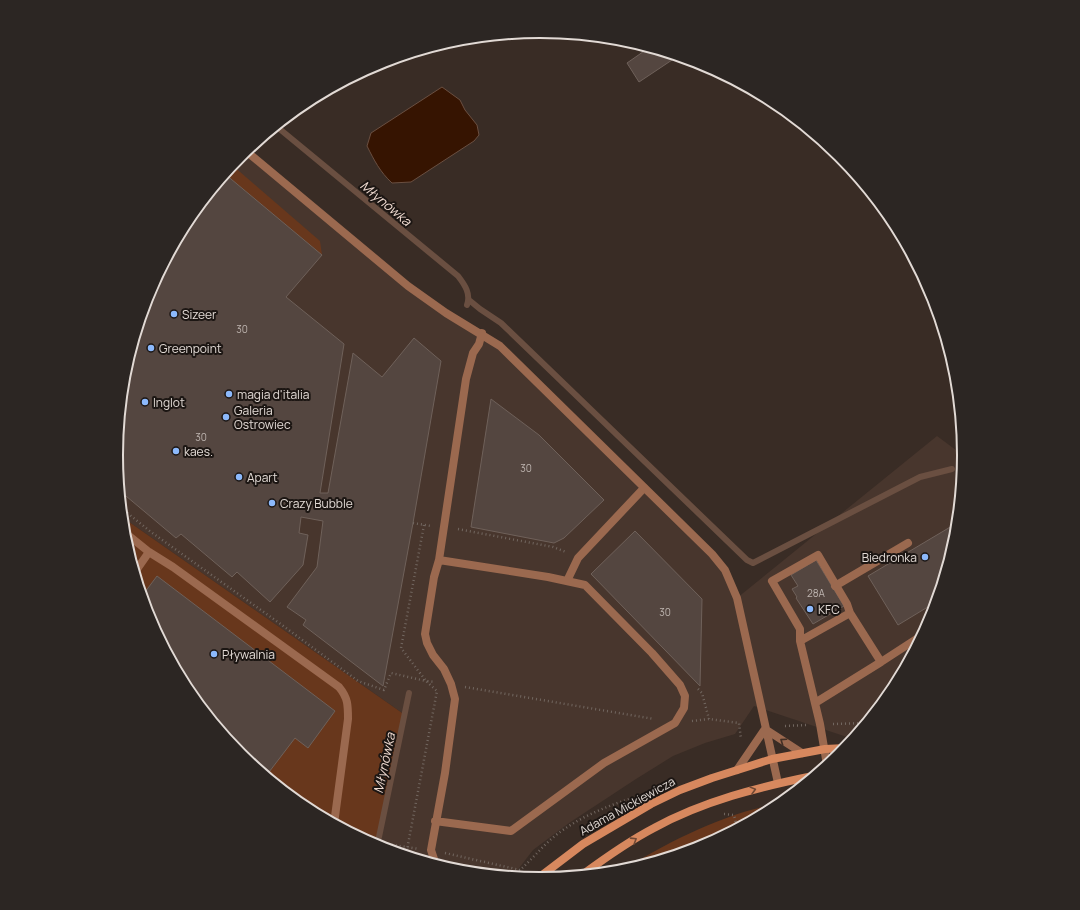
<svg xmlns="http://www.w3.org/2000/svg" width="1080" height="910" font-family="Manrope,sans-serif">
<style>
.built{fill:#48362d}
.green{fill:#68371c}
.water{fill:#361401;stroke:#6a4f41}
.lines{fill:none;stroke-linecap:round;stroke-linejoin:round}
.stream{stroke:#6a4f41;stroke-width:6}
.building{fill:#544640;stroke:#6f615a}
.path{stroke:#726760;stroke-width:2.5;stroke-dasharray:1 3;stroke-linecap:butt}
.lane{stroke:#9b694f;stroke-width:8}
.street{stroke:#9b694f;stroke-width:8}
.secondary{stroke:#d7885e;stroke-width:8}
.oneway{stroke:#422f25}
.oneway2{stroke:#704935}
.poi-dot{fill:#8cb9fc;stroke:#1c1613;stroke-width:1.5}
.labels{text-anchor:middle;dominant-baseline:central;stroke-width:4;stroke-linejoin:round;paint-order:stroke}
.number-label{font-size:10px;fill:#beb5b0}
.poi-label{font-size:12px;fill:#e2dad5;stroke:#1c1613;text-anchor:start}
.street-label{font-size:12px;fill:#e2dad5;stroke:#1c1613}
.water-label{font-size:13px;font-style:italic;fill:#f1dcd2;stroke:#1c1613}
.rim{fill:none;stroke:#e2dad5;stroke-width:2}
</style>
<rect width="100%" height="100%" fill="#392c25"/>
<path class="built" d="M 246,151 L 408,286 L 482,333 L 712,554 L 737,598 L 937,436 L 964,456 L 956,538 L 932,617 L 892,691 L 853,739 L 754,706 L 735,734 L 705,743 L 673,756 L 636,779 L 569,823 L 533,850 L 513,876 L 457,871 L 378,847 L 405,715 L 122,517 L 116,455 L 124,372 L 148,293 L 188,219 L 240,155 Z"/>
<path class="green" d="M 232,165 L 320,241 L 322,255 L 225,174 Z
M 122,517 L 405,715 L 378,847 L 304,807 L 240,755 L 148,617 L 124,537 Z
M 781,803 L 775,808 L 702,847 L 621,871 C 667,842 727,812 781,803 Z"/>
<path class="water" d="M 442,87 L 460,100 L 465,110 L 477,125 L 479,135 L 474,141 L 411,182 L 392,183 C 380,172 374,160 367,146 L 371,133 Z"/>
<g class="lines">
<path class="stream" d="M 276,126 L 458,276 C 465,285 471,294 467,305
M 469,300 L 480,309 L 501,323 L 747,560 L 753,563 L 920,477 L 952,469
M 379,837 L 409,693"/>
</g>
<path class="building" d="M 650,47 L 678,56 L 639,82 L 627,63 Z
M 225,174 L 322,255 L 286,297 L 344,344 L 320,493 L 328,493 L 353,353 L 382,377 L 414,338 L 441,361 L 413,523 L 383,686 L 303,625 L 306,620 L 287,607 L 317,567 L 323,521 L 301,517 L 299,533 L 308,535 L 303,565 L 270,602 L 237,572 L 232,577 L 181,534 L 176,538 L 120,491 L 116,455 L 124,372 L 148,293 L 188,219 Z
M 491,399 L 539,435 L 604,500 L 564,538 L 554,543 L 471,527 Z
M 957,523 L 956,538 L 936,602 L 898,625 L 868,576 Z
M 635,531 L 702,599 L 700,686 L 591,574 Z
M 816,560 L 844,606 L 813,624 L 796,598 L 797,597 L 792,589 L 798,586 L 791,575 Z
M 157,576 L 335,711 L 308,748 L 295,738 L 266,776 L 240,755 L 187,690 L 148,617 L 142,596 Z"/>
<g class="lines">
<path class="path" d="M 121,508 L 151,532 L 282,625 L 358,681 L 384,690 L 391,673 L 426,681 L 437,691 L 406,855
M 413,523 L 431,526
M 424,525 L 401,648 L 426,681 L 435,682
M 458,529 L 553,547 L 566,552
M 465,687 L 654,719
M 698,689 L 702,693 L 709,719
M 692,721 L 709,719 L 739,723 L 741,739
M 833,724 L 866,723
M 785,726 L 806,725
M 724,814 L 734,815 L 737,828
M 368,841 L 419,849
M 445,853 L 520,870
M 513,876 C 530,863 542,845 560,832 C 581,817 605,807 629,799"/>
<path class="lane" d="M 123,531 L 149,552 L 173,567 L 339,687 C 348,698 348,705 348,719 L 334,824
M 135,572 L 149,552
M 567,581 L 578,558 L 644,488
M 835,586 L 908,543
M 800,641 L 800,629 L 772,581 L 818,555 L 847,604 L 850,613 L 881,662 L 815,703
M 881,662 L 921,636
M 827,765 L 820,724 L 800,641 L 850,613
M 435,821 L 511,831 L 604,763 L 675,723 L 684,708 L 685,696 L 680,685 L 652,653 L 585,585 L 548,577 L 439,560
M 436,865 L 431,850 L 445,773 L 455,699 L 451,684 L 444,669 L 433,655 L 427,643 L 425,634 L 434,577 L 439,560 L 466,379 L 473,353 L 479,344 L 482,333"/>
<path class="street" d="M 246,151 L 408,286 L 446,313 L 500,346 L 712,554 L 725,570 L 737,598 L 778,783
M 765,729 L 802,753
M 737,770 L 765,729"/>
<path class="secondary" d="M 582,875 C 605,858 629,841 654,828 C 703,801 759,787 813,776
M 537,879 L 583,844 L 651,804 L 680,790 L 712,778 L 772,759 L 825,749 L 846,748"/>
</g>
<defs><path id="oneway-chevron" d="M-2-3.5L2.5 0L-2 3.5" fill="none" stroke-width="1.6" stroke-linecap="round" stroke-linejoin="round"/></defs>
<use class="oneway" href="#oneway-chevron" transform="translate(783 741) rotate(-146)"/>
<g class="oneway2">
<use href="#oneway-chevron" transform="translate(753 790) rotate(-15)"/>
<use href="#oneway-chevron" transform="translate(634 840) rotate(-32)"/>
</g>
<g class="poi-dot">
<circle cx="174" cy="314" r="4"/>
<circle cx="151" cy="348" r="4"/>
<circle cx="229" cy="394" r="4"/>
<circle cx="145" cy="402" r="4"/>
<circle cx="226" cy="417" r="4"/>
<circle cx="176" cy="451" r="4"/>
<circle cx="239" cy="477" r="4"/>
<circle cx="272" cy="503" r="4"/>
<circle cx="925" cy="557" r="4"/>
<circle cx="810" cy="609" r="4"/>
<circle cx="214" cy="654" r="4"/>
</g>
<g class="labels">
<g class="number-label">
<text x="242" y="329">30</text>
<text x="201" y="437">30</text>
<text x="526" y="468">30</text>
<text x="816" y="593">28A</text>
<text x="665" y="612">30</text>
</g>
<g class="poi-label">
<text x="182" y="314">Sizeer</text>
<text x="159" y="348">Greenpoint</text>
<text x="237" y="394">magia d'italia</text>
<text x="153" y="402">Inglot</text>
<text x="234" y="410">Galeria<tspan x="234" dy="14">Ostrowiec</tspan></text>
<text x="184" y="451">kaes.</text>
<text x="247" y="477">Apart</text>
<text x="280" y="503">Crazy Bubble</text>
<text x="917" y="557" text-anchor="end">Biedronka</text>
<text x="818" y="609">KFC</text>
<text x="222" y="654">Pływalnia</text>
</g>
<g class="street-label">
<text transform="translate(627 806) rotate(-29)">Adama Mickiewicza</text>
</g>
<g class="water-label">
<text transform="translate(386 203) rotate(40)">Młynówka</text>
<text transform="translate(384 763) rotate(-78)">Młynówka</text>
</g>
</g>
<path d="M0 0H1080V910H0ZM123 455a417 417 0 1 1 834 0a417 417 0 1 1-834 0Z" fill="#2c2623" fill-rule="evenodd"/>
<path class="rim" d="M123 455a417 417 0 1 1 834 0a417 417 0 1 1-834 0Z"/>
</svg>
